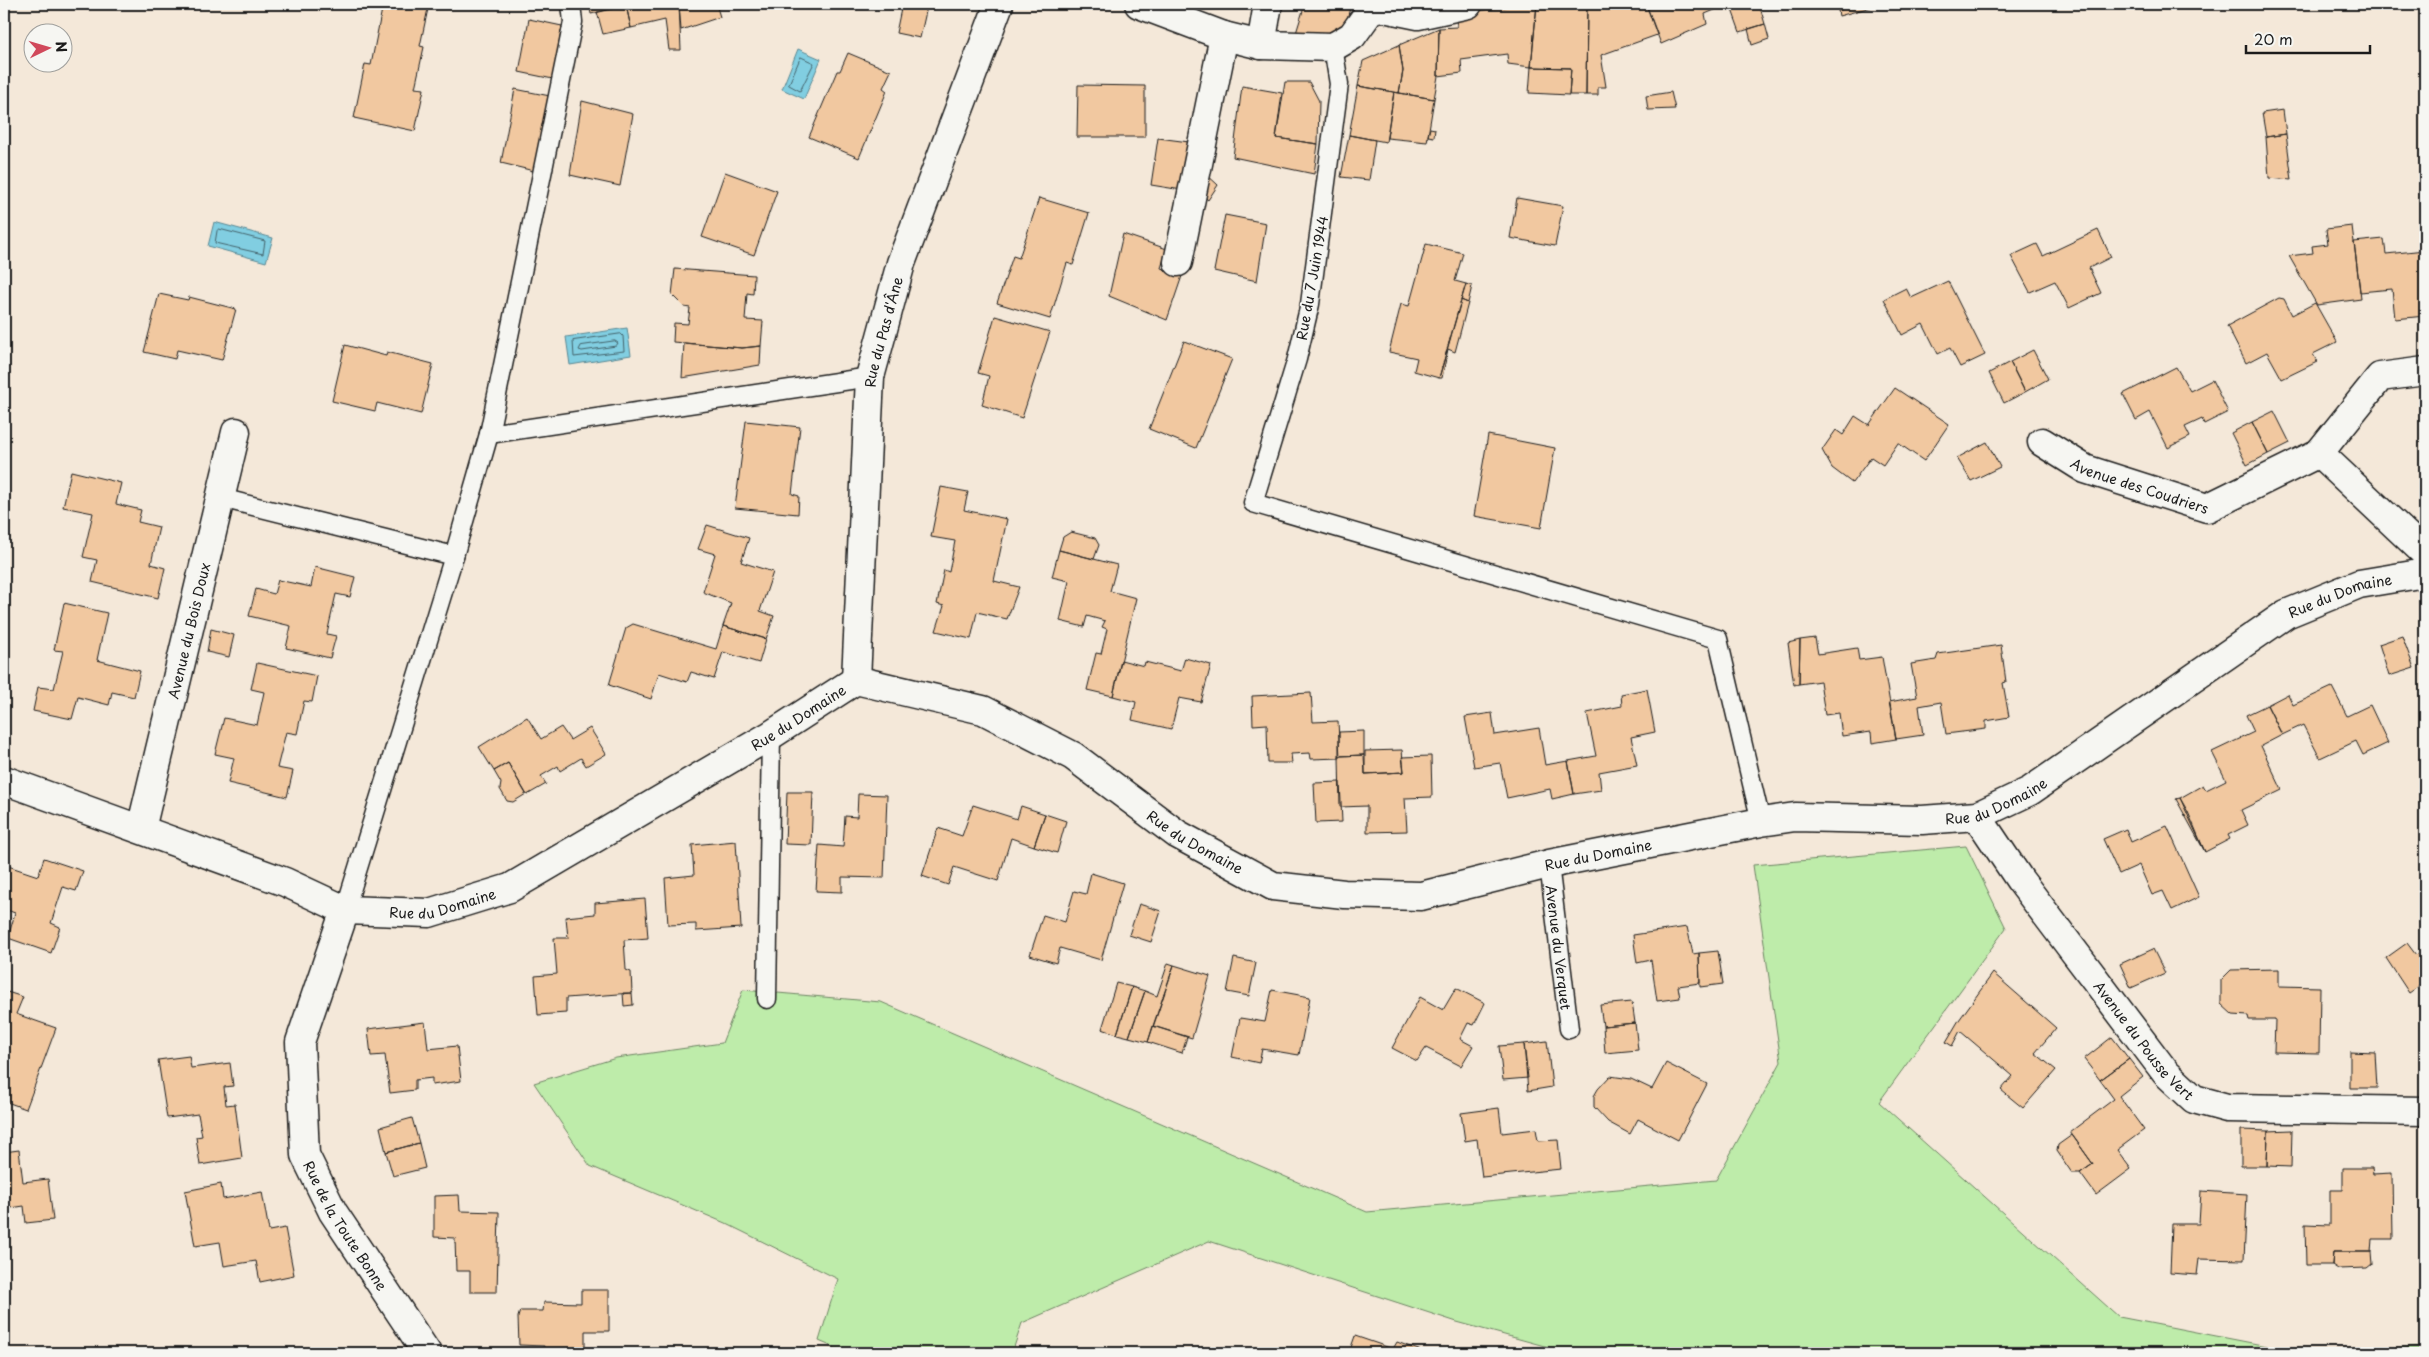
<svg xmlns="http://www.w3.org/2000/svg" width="2429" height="1357" font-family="'Playpen Sans',sans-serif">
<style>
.green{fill:#beecaa;stroke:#6d8463}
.water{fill:#81cee1;stroke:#598792}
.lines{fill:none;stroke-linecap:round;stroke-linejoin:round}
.shore{stroke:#44636b;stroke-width:1}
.building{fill:#f1c8a0;stroke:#1c1c1c}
.service-casing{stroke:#1c1c1c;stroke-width:21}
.minor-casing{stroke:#1c1c1c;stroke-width:31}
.service{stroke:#f6f6f2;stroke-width:18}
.minor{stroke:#f6f6f2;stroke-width:28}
.labels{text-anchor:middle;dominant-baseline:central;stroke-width:4;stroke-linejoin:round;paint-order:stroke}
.street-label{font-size:14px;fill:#1c1c1c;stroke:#f6f6f2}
</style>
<rect width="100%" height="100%" fill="#f4e8d9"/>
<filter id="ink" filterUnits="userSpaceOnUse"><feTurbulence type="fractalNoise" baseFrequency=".02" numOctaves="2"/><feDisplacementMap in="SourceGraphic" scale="10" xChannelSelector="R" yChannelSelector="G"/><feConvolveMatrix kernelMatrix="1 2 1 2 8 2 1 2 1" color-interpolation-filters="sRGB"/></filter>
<g filter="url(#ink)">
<path class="green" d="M 1966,846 L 2006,928 L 1879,1102 L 2119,1317 L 2303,1353 L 1570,1353 L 1457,1322 L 1209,1241 L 1022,1323 L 1012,1353 L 847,1353 L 819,1341 L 838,1279 L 725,1223 L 590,1166 L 534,1083 L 616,1058 L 722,1043 L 743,990 L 881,1002 L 1367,1212 L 1716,1180 L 1781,1062 L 1753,865 Z
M 2425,1346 L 2425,1353 L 2309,1353 Z"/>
<path class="water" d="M 798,49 L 821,59 L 804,99 L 782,89 Z
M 214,222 L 273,238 L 266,262 L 208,246 Z
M 627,328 L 631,355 L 570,365 L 566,337 Z"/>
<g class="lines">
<path class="shore" d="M 801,57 L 814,63 L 800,91 L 789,85 Z
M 219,229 L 265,241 L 263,254 L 215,243 L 217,231 Z
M 621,334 L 623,336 L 624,351 L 574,357 L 573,341 Z
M 615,341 L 618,343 L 616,346 L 582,351 L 579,350 L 581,346 Z"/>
</g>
<path class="building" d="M 383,4 L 429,4 L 420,46 L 424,47 L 415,88 L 424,89 L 415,131 L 354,118 L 365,64 L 371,65 Z
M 589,4 L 632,4 L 591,14 Z
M 632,4 L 679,4 L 681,50 L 669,50 L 665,20 L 631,28 L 626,5 Z
M 679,4 L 716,4 L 720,17 L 681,30 Z
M 902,4 L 927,7 L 920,38 L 896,33 Z
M 1305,4 L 1351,4 L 1342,38 L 1296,33 Z
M 1526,4 L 1537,4 L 1531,67 L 1508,64 L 1507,54 L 1461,60 L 1462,73 L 1438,76 L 1439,28 L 1457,27 L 1456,14 Z
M 1537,4 L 1587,4 L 1586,95 L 1569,95 L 1571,68 L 1531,67 Z
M 1587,4 L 1646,4 L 1657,35 L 1601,55 L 1606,87 L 1598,87 L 1598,95 L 1586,95 Z
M 1646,4 L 1729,4 L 1705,14 L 1707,24 L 1661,44 Z
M 1730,4 L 1759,4 L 1765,24 L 1740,32 Z
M 1841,4 L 1870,4 L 1871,7 L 1839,16 L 1838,11 L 1843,9 Z
M 626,5 L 631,28 L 603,34 L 597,12 Z
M 529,19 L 562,26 L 553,79 L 519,72 Z
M 1765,24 L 1769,39 L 1752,45 L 1748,29 Z
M 1439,28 L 1438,76 L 1434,99 L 1399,93 L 1403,71 L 1399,45 Z
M 1399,45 L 1403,71 L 1399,93 L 1358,86 L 1363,61 Z
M 848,53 L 891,71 L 883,88 L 887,91 L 859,158 L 809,137 L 837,71 L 840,71 Z
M 1531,67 L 1571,68 L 1569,95 L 1529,93 Z
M 1285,82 L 1309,82 L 1319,101 L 1318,144 L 1276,138 Z
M 1078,85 L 1145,86 L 1145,137 L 1077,137 Z
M 1242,86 L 1282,93 L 1276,138 L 1318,144 L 1314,174 L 1233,157 Z
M 1358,86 L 1394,92 L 1386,142 L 1349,135 Z
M 515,89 L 550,96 L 534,171 L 501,163 Z
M 1394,92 L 1434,99 L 1427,142 L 1387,138 Z
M 1671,92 L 1675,109 L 1648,110 L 1646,96 Z
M 582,101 L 633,114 L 620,186 L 570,175 Z
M 2283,110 L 2286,134 L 2266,137 L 2262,113 Z
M 1430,128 L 1435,129 L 1434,137 L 1428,136 Z
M 2286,134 L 2292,180 L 2269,178 L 2266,137 Z
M 1349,135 L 1375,140 L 1369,180 L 1341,177 Z
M 1158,138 L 1189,142 L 1182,190 L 1151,185 Z
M 725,172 L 777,191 L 754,255 L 702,237 Z
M 1205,173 L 1218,185 L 1208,200 L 1201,194 Z
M 1039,198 L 1089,213 L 1073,265 L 1067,263 L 1050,319 L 997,303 L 1013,256 L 1019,258 Z
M 1517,198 L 1563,206 L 1555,246 L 1510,238 Z
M 1225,215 L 1266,223 L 1257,281 L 1214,271 Z
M 2352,226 L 2361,299 L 2317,305 L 2289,256 L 2313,253 L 2312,246 L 2328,244 L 2326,229 Z
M 2098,230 L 2111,257 L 2089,268 L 2101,293 L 2069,308 L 2055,281 L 2030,292 L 2011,256 L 2037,244 L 2043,256 Z
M 1123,234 L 1167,249 L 1161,268 L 1182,276 L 1167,320 L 1109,296 Z
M 2384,239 L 2386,254 L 2425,250 L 2425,316 L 2395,319 L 2392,289 L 2360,292 L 2354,242 Z
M 1426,244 L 1463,253 L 1455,281 L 1466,284 L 1439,378 L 1414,371 L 1417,358 L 1389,352 L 1401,304 L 1409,306 Z
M 675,269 L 754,275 L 753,294 L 747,293 L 745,320 L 763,321 L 761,346 L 742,348 L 673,342 L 674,323 L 688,324 L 690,308 L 684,307 L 672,295 Z
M 1948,281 L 1985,355 L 1960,367 L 1950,348 L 1938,354 L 1923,324 L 1902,335 L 1884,299 L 1906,288 L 1911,298 Z
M 1466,284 L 1472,286 L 1468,303 L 1461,300 Z
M 159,294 L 188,300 L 189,297 L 236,309 L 222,360 L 177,350 L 175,359 L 144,352 Z
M 2279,298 L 2284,299 L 2292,315 L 2315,303 L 2337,342 L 2313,354 L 2317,362 L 2282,379 L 2267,352 L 2246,363 L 2227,326 Z
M 1461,300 L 1468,303 L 1455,352 L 1448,349 L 1442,378 L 1439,378 Z
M 995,316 L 1050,332 L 1022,418 L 982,405 L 989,376 L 978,373 Z
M 1184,341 L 1232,359 L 1196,448 L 1149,429 Z
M 684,343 L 742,348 L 761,346 L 760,365 L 682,378 Z
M 345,345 L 386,356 L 387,352 L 433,364 L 421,414 L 377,403 L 375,411 L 332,401 Z
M 2033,350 L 2048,379 L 2025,392 L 2010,362 Z
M 2010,362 L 2025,392 L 2004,403 L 1989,373 Z
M 2176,367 L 2190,391 L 2212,380 L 2228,412 L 2204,424 L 2202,419 L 2185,427 L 2190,437 L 2168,448 L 2150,412 L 2136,420 L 2123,394 Z
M 1895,388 L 1949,424 L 1924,461 L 1898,443 L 1883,465 L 1871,457 L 1852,483 L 1832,468 L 1822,450 L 1836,430 L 1843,435 L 1855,416 L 1869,425 Z
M 2274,411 L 2290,443 L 2268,454 L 2252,422 Z
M 746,421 L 800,427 L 792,494 L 799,496 L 798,514 L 735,508 Z
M 2252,422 L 2268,454 L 2247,465 L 2231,433 Z
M 1488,435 L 1555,448 L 1541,528 L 1474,516 Z
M 1987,442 L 2000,467 L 1971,481 L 1957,458 Z
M 71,471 L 121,483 L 116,504 L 141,510 L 138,522 L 159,527 L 151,564 L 165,568 L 158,598 L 92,582 L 97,560 L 83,557 L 93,513 L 63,507 Z
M 941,487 L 968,492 L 964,510 L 1007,519 L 994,581 L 1019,587 L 1007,619 L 977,612 L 971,639 L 936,631 L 944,606 L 937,604 L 944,570 L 949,572 L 955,541 L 931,537 Z
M 707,525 L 749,538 L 741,562 L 773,572 L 760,611 L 774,616 L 766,639 L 723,626 L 731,603 L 703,592 L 715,554 L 698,549 Z
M 1071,532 L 1095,538 L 1099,545 L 1094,559 L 1059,550 L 1063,537 Z
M 1059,550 L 1117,565 L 1110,591 L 1136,598 L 1113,696 L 1087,690 L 1096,653 L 1101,654 L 1107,629 L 1102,627 L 1105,621 L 1087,616 L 1084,627 L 1060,621 L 1069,581 L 1052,577 Z
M 315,567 L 355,577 L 350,597 L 336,594 L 327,634 L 336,636 L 330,658 L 286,648 L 291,626 L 249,616 L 256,589 L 274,594 L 278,580 L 311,587 Z
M 64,603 L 107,613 L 97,660 L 140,671 L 134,697 L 112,692 L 109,705 L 78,697 L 72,719 L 33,711 L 38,687 L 54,689 L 63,651 L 54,650 Z
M 633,624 L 716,649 L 723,626 L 766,639 L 759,663 L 723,652 L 714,679 L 691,672 L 687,682 L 659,673 L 651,699 L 609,685 L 626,628 Z
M 211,629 L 234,635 L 229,657 L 207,652 Z
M 2402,636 L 2414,668 L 2389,676 L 2379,644 Z
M 1815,638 L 1818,654 L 1857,648 L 1859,660 L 1882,657 L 1896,739 L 1872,743 L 1871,732 L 1842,736 L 1839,713 L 1825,715 L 1820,681 L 1799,684 L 1800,640 Z
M 1800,640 L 1799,684 L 1794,685 L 1788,643 Z
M 2001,645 L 2006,682 L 2003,683 L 2009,717 L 1986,721 L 1986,729 L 1946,734 L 1941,702 L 1919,706 L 1923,735 L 1896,739 L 1889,702 L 1917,697 L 1911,664 L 1936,660 L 1938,654 Z
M 1185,658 L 1211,665 L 1201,702 L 1179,698 L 1171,729 L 1132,720 L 1136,702 L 1113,696 L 1121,660 L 1144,666 L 1145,662 L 1181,671 Z
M 257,663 L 317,676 L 312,702 L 304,701 L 297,734 L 286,732 L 277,768 L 293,771 L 287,797 L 228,783 L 234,758 L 215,754 L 224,718 L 257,725 L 264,692 L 251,689 Z
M 2332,687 L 2347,716 L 2370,705 L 2388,743 L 2363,755 L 2356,741 L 2320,758 L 2303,725 L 2282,735 L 2267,705 L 2288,694 L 2293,705 Z
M 1647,689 L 1655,732 L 1631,737 L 1637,765 L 1599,772 L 1601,790 L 1574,794 L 1568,761 L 1596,756 L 1587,713 L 1622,706 L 1621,694 Z
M 1311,693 L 1313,722 L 1338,721 L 1340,758 L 1311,759 L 1310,753 L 1291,754 L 1292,763 L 1268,763 L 1267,724 L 1253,725 L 1252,696 Z
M 2267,705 L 2282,735 L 2261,746 L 2282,790 L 2241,810 L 2248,825 L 2228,835 L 2230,839 L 2205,852 L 2180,798 L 2203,785 L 2206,790 L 2226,780 L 2212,752 L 2254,732 L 2246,715 Z
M 1492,713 L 1495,735 L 1539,728 L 1545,765 L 1568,761 L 1574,794 L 1552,799 L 1550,789 L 1507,798 L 1500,763 L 1474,767 L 1465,717 Z
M 527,717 L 541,739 L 561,727 L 570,740 L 590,728 L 606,754 L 586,766 L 581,758 L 560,771 L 558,766 L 541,776 L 546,784 L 527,795 L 508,763 L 494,771 L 479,747 Z
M 1364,731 L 1364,755 L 1339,756 L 1339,732 Z
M 1402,750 L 1404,772 L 1365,774 L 1365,751 Z
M 1364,755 L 1365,774 L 1404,772 L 1402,757 L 1431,756 L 1432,797 L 1405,798 L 1407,831 L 1367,832 L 1367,806 L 1340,807 L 1339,756 Z
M 508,763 L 526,794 L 513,802 L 507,801 L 500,789 L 501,783 L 494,771 Z
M 1340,782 L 1342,822 L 1316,823 L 1314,783 Z
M 787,792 L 813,792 L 811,845 L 785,844 Z
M 858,794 L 887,795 L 884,878 L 842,877 L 842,892 L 816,891 L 819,845 L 843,847 L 845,816 L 857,817 Z
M 2180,798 L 2188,812 L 2205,852 L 2176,799 Z
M 973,805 L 1017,819 L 1021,806 L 1045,814 L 1034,846 L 1011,838 L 998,881 L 954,867 L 948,885 L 922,876 L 938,828 L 962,836 Z
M 1045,814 L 1066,821 L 1057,853 L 1034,846 Z
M 2167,826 L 2199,897 L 2172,910 L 2163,891 L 2152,895 L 2139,865 L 2119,874 L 2103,839 L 2126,829 L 2131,842 Z
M 736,841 L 741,928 L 696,931 L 696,924 L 668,925 L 665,878 L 694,875 L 692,845 Z
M 44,858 L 83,871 L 76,891 L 63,887 L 51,923 L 60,927 L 51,953 L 8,938 L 15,913 L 4,909 L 4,877 L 8,866 L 38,876 Z
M 1091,873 L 1123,883 L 1101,960 L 1060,948 L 1056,963 L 1030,955 L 1043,915 L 1065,922 L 1074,891 L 1086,894 Z
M 645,899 L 648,938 L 624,940 L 626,970 L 631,972 L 632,993 L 566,998 L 566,1013 L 538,1015 L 535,976 L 557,974 L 554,938 L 568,938 L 566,917 L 595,914 L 595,903 Z
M 1139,904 L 1161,911 L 1151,942 L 1129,935 Z
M 1687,927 L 1693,954 L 1699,953 L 1700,983 L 1678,986 L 1680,998 L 1657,1001 L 1651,960 L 1637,963 L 1633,935 Z
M 2407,943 L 2416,955 L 2425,948 L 2425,982 L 2409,993 L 2386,958 Z
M 2153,949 L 2165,973 L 2131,988 L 2120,964 Z
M 1718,951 L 1723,984 L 1700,987 L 1699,953 Z
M 1234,958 L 1256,963 L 1249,996 L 1227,992 Z
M 1168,963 L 1174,965 L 1148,1042 L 1129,1037 L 1145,991 L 1157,996 Z
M 1174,965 L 1210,976 L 1192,1038 L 1153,1026 Z
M 2279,969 L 2279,986 L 2320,987 L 2319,1053 L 2274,1052 L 2275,1020 L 2249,1020 L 2248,1016 L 2233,1015 L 2221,1004 L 2221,980 L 2231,970 Z
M 1993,973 L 2056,1028 L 2035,1053 L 2056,1070 L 2023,1108 L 2001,1090 L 2013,1076 L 1960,1031 L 1952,1046 L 1946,1042 L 1959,1020 Z
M 1116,983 L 1132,987 L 1117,1034 L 1102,1029 Z
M 1132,987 L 1145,991 L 1129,1037 L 1117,1034 Z
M 1456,988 L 1485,1003 L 1474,1025 L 1468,1023 L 1460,1039 L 1473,1046 L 1461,1066 L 1426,1048 L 1417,1061 L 1392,1048 L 1420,997 L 1443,1010 Z
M 1272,990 L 1310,997 L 1299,1055 L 1262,1049 L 1259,1063 L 1232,1057 L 1240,1018 L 1265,1022 Z
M 4,991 L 23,997 L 16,1014 L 56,1028 L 26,1109 L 4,1101 Z
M 623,993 L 632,993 L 633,1005 L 624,1006 Z
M 1632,1002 L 1635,1023 L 1603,1026 L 1600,1005 Z
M 425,1022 L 428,1049 L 457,1046 L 461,1081 L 432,1085 L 432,1078 L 415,1080 L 415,1090 L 390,1093 L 385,1055 L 371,1056 L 368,1029 Z
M 1635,1023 L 1638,1050 L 1605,1053 L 1603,1026 Z
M 1153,1026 L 1187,1037 L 1182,1053 L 1148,1042 Z
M 2112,1037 L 2129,1059 L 2100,1080 L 2084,1059 Z
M 1547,1041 L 1552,1087 L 1528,1091 L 1524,1044 Z
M 1524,1044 L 1528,1078 L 1503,1080 L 1499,1046 Z
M 2350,1052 L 2375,1053 L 2377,1088 L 2350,1088 Z
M 189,1056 L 191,1068 L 230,1063 L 233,1086 L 224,1087 L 226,1105 L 235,1104 L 242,1158 L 200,1165 L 196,1137 L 202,1136 L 198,1114 L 167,1118 L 158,1060 Z
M 2129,1059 L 2143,1077 L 2119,1096 L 2144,1130 L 2117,1150 L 2131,1169 L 2096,1195 L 2080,1173 L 2093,1164 L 2070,1132 L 2114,1099 L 2100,1080 Z
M 1666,1063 L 1707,1084 L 1678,1140 L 1638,1119 L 1630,1134 L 1608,1122 L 1594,1107 L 1594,1096 L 1598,1089 L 1610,1076 L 1631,1079 L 1652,1089 Z
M 1499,1108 L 1502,1133 L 1536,1129 L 1538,1141 L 1558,1140 L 1561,1169 L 1482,1177 L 1477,1139 L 1465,1141 L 1461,1113 Z
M 412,1118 L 419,1143 L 386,1152 L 380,1127 Z
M 2241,1130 L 2268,1131 L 2267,1166 L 2241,1166 Z
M 2292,1130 L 2291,1167 L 2267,1166 L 2268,1131 Z
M 2072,1135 L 2093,1164 L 2080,1173 L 2072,1173 L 2057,1151 L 2058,1145 Z
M 419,1143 L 425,1168 L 393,1176 L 386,1152 Z
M 19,1150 L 23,1182 L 48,1179 L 53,1220 L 26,1223 L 24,1206 L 4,1209 L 4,1152 Z
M 2343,1168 L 2372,1168 L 2373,1174 L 2392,1173 L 2393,1239 L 2372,1239 L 2371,1252 L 2333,1252 L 2332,1265 L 2306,1265 L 2305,1224 L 2330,1225 L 2330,1190 L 2343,1190 Z
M 221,1184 L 223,1199 L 262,1192 L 269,1231 L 285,1228 L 294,1275 L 260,1282 L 256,1261 L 224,1266 L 220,1242 L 195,1246 L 185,1191 Z
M 2201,1191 L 2247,1194 L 2244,1260 L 2199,1259 L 2197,1275 L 2170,1273 L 2172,1224 L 2199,1224 Z
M 459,1195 L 460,1211 L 499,1212 L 497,1292 L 470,1292 L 470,1271 L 456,1271 L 455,1238 L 434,1237 L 434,1196 Z
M 2333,1252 L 2371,1252 L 2372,1264 L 2367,1268 L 2338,1269 L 2332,1265 Z
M 581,1290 L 609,1290 L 609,1331 L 585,1331 L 585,1353 L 544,1353 L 544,1346 L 519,1345 L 518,1317 L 520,1311 L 543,1311 L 544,1302 L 581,1303 Z
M 1355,1336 L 1393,1349 L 1397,1342 L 1424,1352 L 1349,1353 Z"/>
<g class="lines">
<g class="service-casing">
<g id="service">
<path d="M 1333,47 L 1339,84 L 1310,304 L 1297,359 L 1253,503 L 1718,639 L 1761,822"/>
<path d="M 489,434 L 870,377"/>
<path d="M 221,498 L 454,556"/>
<path id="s1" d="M 1549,864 L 1569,1029"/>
<path d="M 345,910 L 454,556 L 489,434 L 573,22 L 571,4"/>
<path d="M 767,999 L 771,735"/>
</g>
</g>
<g class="minor-casing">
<g id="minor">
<path d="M 1139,4 L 1224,36 L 1261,45 L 1333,47 L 1352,36 L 1375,4"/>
<path d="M 1374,6 L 1418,15 L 1468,4"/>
<path d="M 1261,45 L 1268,4"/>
<path d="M 1178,262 L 1224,36"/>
<path id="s2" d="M 2042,442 L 2085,469 L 2207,508 L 2319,453 L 2380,377 L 2425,371"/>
<path d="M 2319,453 L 2425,553"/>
<path id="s3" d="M 856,680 L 870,377 L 901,263 L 999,4"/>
<path id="s4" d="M 4,780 L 285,882 L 345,910 L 429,913 L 510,888 L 771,735 L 856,680 L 983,710 L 1073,756 L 1177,834 L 1273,886 L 1344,894 L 1421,896 L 1549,864 L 1761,822 L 1795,817 L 1922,820 L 1977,816 L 2030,791 L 2286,614 L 2359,584 L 2425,573"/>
<path id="s5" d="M 1977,816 L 2020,880 L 2166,1073 L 2194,1099 L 2227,1108 L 2425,1111"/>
<path id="s6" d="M 141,829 L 236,432"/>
<path id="s7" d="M 345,910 L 300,1042 L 305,1155 L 333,1212 L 427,1353"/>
</g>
</g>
<use href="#service" class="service"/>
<use href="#minor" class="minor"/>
</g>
</g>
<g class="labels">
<g class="street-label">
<text transform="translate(1312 278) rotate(-80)">Rue du 7 Juin 1944</text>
<text stroke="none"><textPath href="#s3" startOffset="350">Rue du Pas d'Âne</textPath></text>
<text stroke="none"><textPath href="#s2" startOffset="108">Avenue des Coudriers</textPath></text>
<text stroke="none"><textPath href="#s4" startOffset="2549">Rue du Domaine</textPath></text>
<text stroke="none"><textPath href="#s6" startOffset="204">Avenue du Bois Doux</textPath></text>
<text stroke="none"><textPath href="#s4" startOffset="869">Rue du Domaine</textPath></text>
<text stroke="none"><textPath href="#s4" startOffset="2144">Rue du Domaine</textPath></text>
<text stroke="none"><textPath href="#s4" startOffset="1319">Rue du Domaine</textPath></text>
<text stroke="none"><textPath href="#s4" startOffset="1739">Rue du Domaine</textPath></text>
<text stroke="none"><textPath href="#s4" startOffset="464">Rue du Domaine</textPath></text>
<text stroke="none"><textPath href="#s1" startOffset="84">Avenue du Verquet</textPath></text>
<text stroke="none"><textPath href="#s5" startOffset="280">Avenue du Pousse Vert</textPath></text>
<text stroke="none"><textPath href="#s7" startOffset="334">Rue de la Toute Bonne</textPath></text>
</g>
</g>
<rect width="2429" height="1357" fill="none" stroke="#f6f6f2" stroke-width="20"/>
<rect x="10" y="10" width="2409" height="1337" fill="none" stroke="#1c1c1c" stroke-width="2" filter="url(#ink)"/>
<g transform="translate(48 48) rotate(85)"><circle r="24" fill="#f6f6f2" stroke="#9f9f9c"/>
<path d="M0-4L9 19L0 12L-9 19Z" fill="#d1495b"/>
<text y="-8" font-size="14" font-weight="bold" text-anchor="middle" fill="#1c1c1c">N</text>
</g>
<path d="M2246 45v8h124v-8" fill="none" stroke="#1c1c1c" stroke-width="2.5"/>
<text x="2254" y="45" font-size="15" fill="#1c1c1c" stroke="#f6f6f2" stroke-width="4" paint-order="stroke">20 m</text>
</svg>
